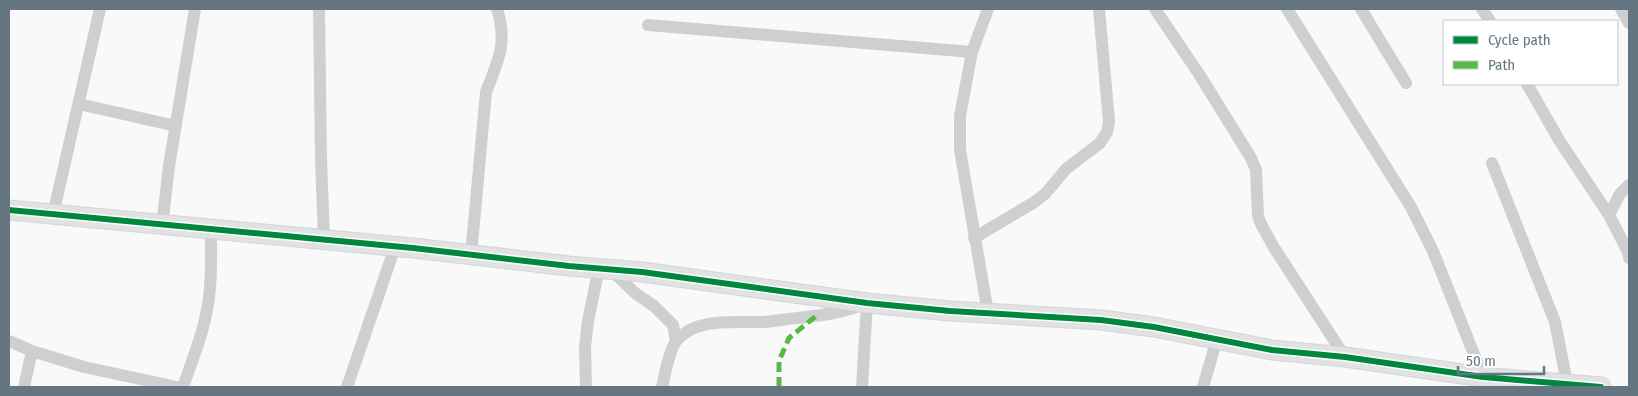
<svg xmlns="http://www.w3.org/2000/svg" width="1638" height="396" font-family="'Fira Sans Condensed',sans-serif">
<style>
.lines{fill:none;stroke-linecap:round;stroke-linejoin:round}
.secondary-casing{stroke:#d5d6d7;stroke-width:21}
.street{stroke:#cecfd0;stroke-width:12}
.secondary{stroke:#e1e2e2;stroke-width:19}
.quiet{stroke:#58b947;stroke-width:5;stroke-dasharray:10 5;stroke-linecap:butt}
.cycleway-casing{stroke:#fff;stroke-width:9}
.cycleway{stroke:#00873e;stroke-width:6}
</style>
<rect width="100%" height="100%" fill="#f9f9f9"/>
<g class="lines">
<g class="secondary-casing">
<path id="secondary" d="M 9,210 L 413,248 L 569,266 L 642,272 L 867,303 L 950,311 L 1101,320 L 1154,327 L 1272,350 L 1345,357 L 1483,377 L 1601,387"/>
</g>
<path class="street" d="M 319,9 L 321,159 L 324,240
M 988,9 L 972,52 L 960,116 L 960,150 L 988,313
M 1155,9 L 1199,74 L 1251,158 L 1256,170 L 1258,216 L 1261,224 L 1273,246 L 1345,357
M 1287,9 L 1411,207 L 1433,251 L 1483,377 L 1485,387
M 1361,9 L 1406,83
M 1482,9 L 1490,21
M 1621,9 L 1629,23
M 648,25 L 972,52
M 1527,84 L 1559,140 L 1609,215 L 1628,252 L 1629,258
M 79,104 L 176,126
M 1492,163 L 1555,322 L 1567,383
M 53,215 L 100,9
M 1609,215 L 1620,194 L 1629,185
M 162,226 L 169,166 L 195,9
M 974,238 L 1033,203 L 1045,194 L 1066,169 L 1100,143 L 1107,132 L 1109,122 L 1099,9
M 471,255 L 486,92 C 498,61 508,43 497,9
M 610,269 L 635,293 L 654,306 L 673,325 L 676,341
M 9,341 L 32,351 L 24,387
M 32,351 L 84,367 L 177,387
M 183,387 C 193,358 205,329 209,298 C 212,275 211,252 211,229
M 347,387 L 395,247
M 586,387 L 585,347 L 588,321 L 599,268
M 662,387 C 665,375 669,349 677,340 C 698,317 734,323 761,322 C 770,322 779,320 788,319 C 816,316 841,314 867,303 L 862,387
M 1203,387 L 1217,339"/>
<use href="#secondary" class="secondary"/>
<path class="quiet" d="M 779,387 L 779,361 L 789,338 L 816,316"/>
<g class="cycleway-casing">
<path id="cycleway" d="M 9,210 L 413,248 L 569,266 L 642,272 L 867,303 L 950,311 L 1101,320 L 1154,327 L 1272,350 L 1345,357 L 1483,377 L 1601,387"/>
</g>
<use href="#cycleway" class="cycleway"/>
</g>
<rect width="1638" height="396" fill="none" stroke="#657683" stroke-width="20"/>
<rect x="1443" y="20" width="175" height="65" fill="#ffffff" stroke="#c1c8cd"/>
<rect x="1453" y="36" width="25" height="8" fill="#00873e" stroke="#c1c8cd"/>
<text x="1488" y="45" font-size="15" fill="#657683">Cycle path</text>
<rect x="1453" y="61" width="25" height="8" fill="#58b947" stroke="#c1c8cd"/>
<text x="1488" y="70" font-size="15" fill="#657683">Path</text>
<path d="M1458 366v8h86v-8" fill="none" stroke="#657683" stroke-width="2.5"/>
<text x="1466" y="366" font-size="15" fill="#657683" stroke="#ffffff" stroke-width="4" paint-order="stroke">50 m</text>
</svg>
